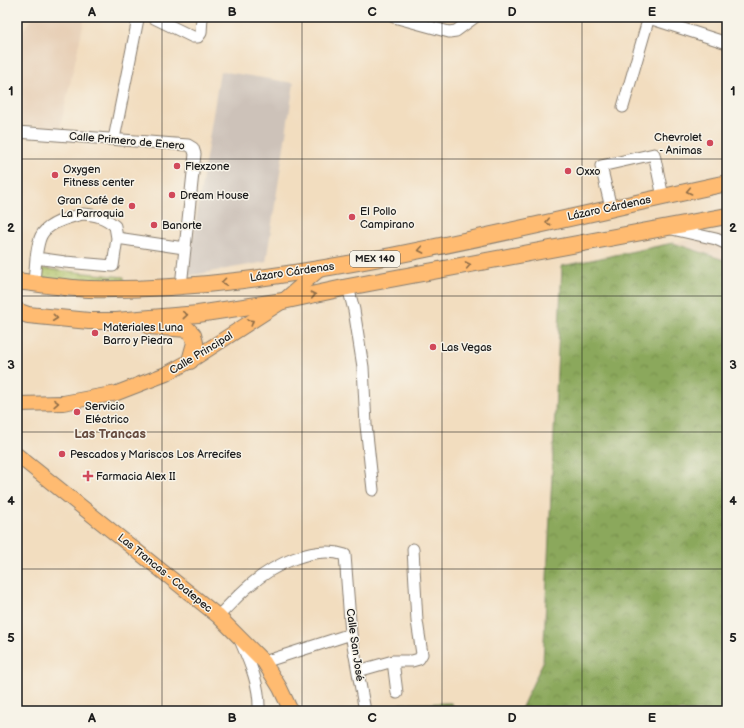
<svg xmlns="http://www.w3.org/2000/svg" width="744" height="728" font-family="'Balsamiq Sans',sans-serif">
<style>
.built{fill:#e7cfb6}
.industrial{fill:#cdc2b9}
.grass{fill:url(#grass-dots);stroke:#666f41}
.forest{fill:url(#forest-crowns);stroke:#54623c}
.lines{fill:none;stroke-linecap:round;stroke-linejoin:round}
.minor-casing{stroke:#877c6e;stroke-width:13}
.major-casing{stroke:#877c6e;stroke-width:16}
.highway-casing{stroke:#877c6e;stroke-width:18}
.minor{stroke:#fff;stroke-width:11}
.major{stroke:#ffbb71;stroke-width:14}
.highway{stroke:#ffbb71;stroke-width:16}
.oneway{stroke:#8e6c46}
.grid{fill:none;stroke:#1c1c1c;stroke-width:1;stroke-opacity:0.55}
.poi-dot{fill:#d1495b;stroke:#f7f3e8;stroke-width:1.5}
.labels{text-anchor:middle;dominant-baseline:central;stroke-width:3;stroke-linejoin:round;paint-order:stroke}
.shield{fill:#f7f3e8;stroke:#5e5c59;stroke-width:1}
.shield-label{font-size:10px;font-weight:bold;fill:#1c1c1c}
.poi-label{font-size:11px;fill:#1c1c1c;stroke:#f7f3e8;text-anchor:start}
.street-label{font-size:11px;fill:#1c1c1c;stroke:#f7f3e8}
.quarter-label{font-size:13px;font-weight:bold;fill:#694e41;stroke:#f7f3e8}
.neatline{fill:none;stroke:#1c1c1c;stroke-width:1.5}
.grid-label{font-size:13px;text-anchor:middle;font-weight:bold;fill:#1c1c1c}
</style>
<defs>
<pattern id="grass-dots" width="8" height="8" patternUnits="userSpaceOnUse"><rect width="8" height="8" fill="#afc266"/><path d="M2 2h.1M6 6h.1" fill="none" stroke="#96a658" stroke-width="1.8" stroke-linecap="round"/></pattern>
<pattern id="forest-crowns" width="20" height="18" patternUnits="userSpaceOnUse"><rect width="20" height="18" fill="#8ba85b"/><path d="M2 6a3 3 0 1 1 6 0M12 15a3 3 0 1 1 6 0" fill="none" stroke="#71884a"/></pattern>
</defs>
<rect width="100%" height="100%" fill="#f7f3e8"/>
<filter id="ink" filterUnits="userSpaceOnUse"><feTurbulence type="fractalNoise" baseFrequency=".025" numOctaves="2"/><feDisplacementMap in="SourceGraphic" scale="8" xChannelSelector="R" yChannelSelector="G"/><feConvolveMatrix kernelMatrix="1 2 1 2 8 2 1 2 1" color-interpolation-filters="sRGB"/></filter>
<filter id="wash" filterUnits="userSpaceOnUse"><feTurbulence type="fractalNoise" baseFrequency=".012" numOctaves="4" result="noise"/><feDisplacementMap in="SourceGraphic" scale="16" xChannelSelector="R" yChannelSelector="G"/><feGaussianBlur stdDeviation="0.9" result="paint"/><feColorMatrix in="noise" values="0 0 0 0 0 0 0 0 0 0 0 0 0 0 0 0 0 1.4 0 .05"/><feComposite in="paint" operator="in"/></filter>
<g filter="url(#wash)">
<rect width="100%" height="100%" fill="#f2ddbf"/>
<path class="built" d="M 33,17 L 85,17 L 60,128 L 17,124 L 17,38 Z
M 727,232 L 727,261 L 673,243 Z"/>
<path class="industrial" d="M 220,71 L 294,83 L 266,262 L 187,276 Z"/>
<path class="grass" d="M 38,268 L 124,277 L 124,285 L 37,278 Z"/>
<path class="forest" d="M 673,243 L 727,261 L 727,711 L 520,711 L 543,662 L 562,266 Z
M 451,703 L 457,711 L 400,711 L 399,704 Z"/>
</g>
<g filter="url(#ink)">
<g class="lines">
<g class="minor-casing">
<path id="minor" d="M 152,17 L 193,37 L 198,37 L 201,33 L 202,17
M 394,17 L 449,32 L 456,31 L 475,17
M 649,18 L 727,43
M 623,107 L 649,17
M 17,132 L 188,145 L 193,148 L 195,154 L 181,286
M 114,139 L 138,19 L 140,17
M 611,208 L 601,166 L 654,154 L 663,197
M 83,214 C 97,215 104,217 115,226 L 117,238 L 113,266 L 65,262 L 36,258 C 37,251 38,242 41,236 C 47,223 70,217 83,214 Z
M 672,229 L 716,239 L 727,244
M 117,238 L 184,248
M 34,283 L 36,258
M 348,287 L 354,310 L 363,367 L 366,425 L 373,490
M 218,616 C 229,606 238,595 249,586 C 273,565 314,544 345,555 L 351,634 L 365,711
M 240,640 C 250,663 260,685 259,711
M 393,661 L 397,693
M 264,662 L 351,634
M 358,671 L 393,661 L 412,661 L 419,659 L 422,654 L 417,621 L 413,549"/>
</g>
<g class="major-casing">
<path id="major" d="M 17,404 L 63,403 L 117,393 L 166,374 L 190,361 L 283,301 L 320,269
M 17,455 L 218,616 L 264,662 L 280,688 L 291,711"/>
</g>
<g class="highway-casing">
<path id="highway" d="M 17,281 C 41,284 65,288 89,289 C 190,291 292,275 391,256 C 503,234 615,207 727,183
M 17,311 L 28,315 L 89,321 L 116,321 L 198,314 L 283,301 L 348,287 L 727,216
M 149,326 L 187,329 L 193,335 L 195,343 L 190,361"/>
</g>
<use href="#minor" class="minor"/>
<use href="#major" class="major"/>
<use href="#highway" class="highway"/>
</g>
<defs><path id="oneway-chevron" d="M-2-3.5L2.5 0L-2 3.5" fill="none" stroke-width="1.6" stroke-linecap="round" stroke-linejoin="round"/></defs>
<g class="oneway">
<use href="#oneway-chevron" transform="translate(689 191) rotate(168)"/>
<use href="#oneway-chevron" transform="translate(548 222) rotate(167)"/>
<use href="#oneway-chevron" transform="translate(421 250) rotate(169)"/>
<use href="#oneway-chevron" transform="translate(468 265) rotate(-11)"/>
<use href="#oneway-chevron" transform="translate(224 282) rotate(173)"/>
<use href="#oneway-chevron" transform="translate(313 295) rotate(-12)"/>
<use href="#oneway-chevron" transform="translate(185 315) rotate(-5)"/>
<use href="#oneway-chevron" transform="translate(55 318) rotate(6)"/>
<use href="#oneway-chevron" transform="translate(251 322) rotate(-33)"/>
<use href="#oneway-chevron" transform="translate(56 403) rotate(-2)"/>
</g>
</g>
<path class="grid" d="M 162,17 L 162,711M 302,17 L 302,711M 442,17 L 442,711M 582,17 L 582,711M 17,159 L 727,159M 17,296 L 727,296M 17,432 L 727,432M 17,569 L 727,569"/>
<g class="poi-dot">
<circle cx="710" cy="143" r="4"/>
<circle cx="177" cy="166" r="4"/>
<circle cx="568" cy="171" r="4"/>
<circle cx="55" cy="175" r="4"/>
<circle cx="172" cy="195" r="4"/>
<circle cx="132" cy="206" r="4"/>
<circle cx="352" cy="217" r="4"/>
<circle cx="154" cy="225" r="4"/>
<circle cx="95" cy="333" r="4"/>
<circle cx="433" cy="347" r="4"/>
<circle cx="77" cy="412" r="4"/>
<circle cx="62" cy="454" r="4"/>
<path d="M86 470h4v4h4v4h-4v4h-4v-4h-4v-4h4z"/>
</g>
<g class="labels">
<rect class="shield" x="350" y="251" width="50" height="16" rx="3"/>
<g class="shield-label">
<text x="375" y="259">MEX 140</text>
</g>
<g class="poi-label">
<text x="702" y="137" text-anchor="end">Chevrolet<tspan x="702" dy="13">- Animas</tspan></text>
<text x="185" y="166">Flexzone</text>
<text x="63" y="169">Oxygen<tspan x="63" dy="13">Fitness center</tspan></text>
<text x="576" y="171">Oxxo</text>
<text x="180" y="195">Dream House</text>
<text x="124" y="200" text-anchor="end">Gran Café de<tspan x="124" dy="13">La Parroquia</tspan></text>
<text x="360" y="211">El Pollo<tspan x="360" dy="13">Campirano</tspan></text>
<text x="162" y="225">Banorte</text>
<text x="103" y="327">Materiales Luna<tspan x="103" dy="13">Barro y Piedra</tspan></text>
<text x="441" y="347">Las Vegas</text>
<text x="85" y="406">Servicio<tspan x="85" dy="13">Eléctrico</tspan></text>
<text x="70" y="454">Pescados y Mariscos Los Arrecifes</text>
<text x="96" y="476">Farmacia Alex II</text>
</g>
<g class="street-label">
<text transform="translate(127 141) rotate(5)">Calle Primero de Enero</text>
<text transform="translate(609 208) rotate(-12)">Lázaro Cárdenas</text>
<text transform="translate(292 272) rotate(-8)">Lázaro Cárdenas</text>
<text transform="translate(201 353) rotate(-31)">Calle Principal</text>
<text transform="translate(165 573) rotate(39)">Las Trancas - Coatepec</text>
<text transform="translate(355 645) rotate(82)">Calle San José</text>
</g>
<g class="quarter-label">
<text x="110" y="434">Las Trancas</text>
</g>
</g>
<rect width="744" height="728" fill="none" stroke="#f7f3e8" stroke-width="44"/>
<rect x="22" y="22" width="700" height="684" class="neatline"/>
<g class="grid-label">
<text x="92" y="16">A</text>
<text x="232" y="16">B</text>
<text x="372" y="16">C</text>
<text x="512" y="16">D</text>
<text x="652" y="16">E</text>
<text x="11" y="95">1</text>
<text x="733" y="95">1</text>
<text x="11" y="232">2</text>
<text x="733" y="232">2</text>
<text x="11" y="369">3</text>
<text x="733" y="369">3</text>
<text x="11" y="505">4</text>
<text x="733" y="505">4</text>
<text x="11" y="642">5</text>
<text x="733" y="642">5</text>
<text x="92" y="722">A</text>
<text x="232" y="722">B</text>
<text x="372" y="722">C</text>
<text x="512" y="722">D</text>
<text x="652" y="722">E</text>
</g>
</svg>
